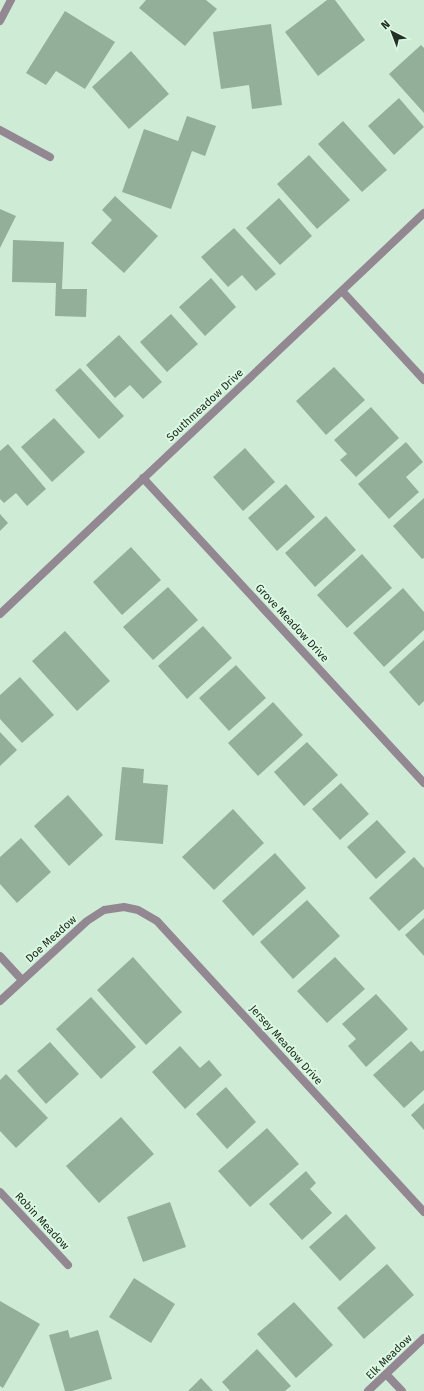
<svg xmlns="http://www.w3.org/2000/svg" width="424" height="1391" font-family="'Fira Sans',sans-serif">
<style>
.building{fill:#93af9a}
.lines{fill:none;stroke-linecap:round;stroke-linejoin:round}
.minor{stroke:#938892;stroke-width:8}
.labels{text-anchor:middle;dominant-baseline:central;stroke-width:4;stroke-linejoin:round;paint-order:stroke}
.street-label{font-size:11px;fill:#232e26;stroke:#dbf9e2}
</style>
<rect width="100%" height="100%" fill="#ceecd5"/>
<path class="building" d="M 146,0 L 206,0 L 217,9 L 185,46 L 139,8 Z
M 327,0 L 335,0 L 365,40 L 318,76 L 285,32 Z
M 65,11 L 115,42 L 85,89 L 56,71 L 46,85 L 26,73 Z
M 271,24 L 282,105 L 252,109 L 249,85 L 221,89 L 213,32 Z
M 421,45 L 424,48 L 424,113 L 389,74 Z
M 131,51 L 169,94 L 129,129 L 92,87 Z
M 399,98 L 424,127 L 394,155 L 368,126 Z
M 187,116 L 216,126 L 205,156 L 192,151 L 171,209 L 122,192 L 144,129 L 178,141 Z
M 343,121 L 387,170 L 362,192 L 318,144 Z
M 309,155 L 350,200 L 317,229 L 277,184 Z
M 115,196 L 158,236 L 124,273 L 91,243 L 112,220 L 102,210 Z
M 279,198 L 312,236 L 280,265 L 246,228 Z
M 0,209 L 16,216 L 0,248 Z
M 234,228 L 276,274 L 256,291 L 242,275 L 228,287 L 201,257 Z
M 13,240 L 64,242 L 62,289 L 87,289 L 86,317 L 55,316 L 56,283 L 12,282 Z
M 211,278 L 236,307 L 205,336 L 179,307 Z
M 171,314 L 198,344 L 167,372 L 140,342 Z
M 119,335 L 162,382 L 143,399 L 130,385 L 115,398 L 86,365 Z
M 334,367 L 365,400 L 326,435 L 296,401 Z
M 80,368 L 124,416 L 99,439 L 55,390 Z
M 371,407 L 399,438 L 356,477 L 340,460 L 347,454 L 334,440 Z
M 54,418 L 85,452 L 52,482 L 21,447 Z
M 406,442 L 423,462 L 406,477 L 419,492 L 389,519 L 358,484 Z
M 8,444 L 46,489 L 27,506 L 16,493 L 4,503 L 0,499 L 0,451 Z
M 245,448 L 275,482 L 243,511 L 213,477 Z
M 286,484 L 315,517 L 277,551 L 248,518 Z
M 424,498 L 424,558 L 422,559 L 393,526 Z
M 0,514 L 8,523 L 0,531 Z
M 326,516 L 356,550 L 315,587 L 285,553 Z
M 131,547 L 161,580 L 122,615 L 93,582 Z
M 362,554 L 392,588 L 347,628 L 317,595 Z
M 168,587 L 198,620 L 153,660 L 123,627 Z
M 403,588 L 424,612 L 424,630 L 384,667 L 353,633 Z
M 203,626 L 232,658 L 187,699 L 158,666 Z
M 65,631 L 110,681 L 77,711 L 32,661 Z
M 424,640 L 424,701 L 419,706 L 389,672 Z
M 236,665 L 266,698 L 229,731 L 199,698 Z
M 20,677 L 54,715 L 22,743 L 0,719 L 0,695 Z
M 273,702 L 303,735 L 258,776 L 228,743 Z
M 0,732 L 17,750 L 0,766 Z
M 307,742 L 338,775 L 304,806 L 274,772 Z
M 122,767 L 144,769 L 143,783 L 168,785 L 163,844 L 115,840 Z
M 341,783 L 369,814 L 340,840 L 312,809 Z
M 68,795 L 103,835 L 69,866 L 34,826 Z
M 233,809 L 264,843 L 214,890 L 182,857 Z
M 377,820 L 406,852 L 376,879 L 347,847 Z
M 21,838 L 51,872 L 17,903 L 0,884 L 0,857 Z
M 275,853 L 306,888 L 253,936 L 222,901 Z
M 414,857 L 424,868 L 424,909 L 399,931 L 369,898 Z
M 307,900 L 340,936 L 293,979 L 260,942 Z
M 424,918 L 424,956 L 405,935 Z
M 133,957 L 182,1012 L 146,1045 L 97,990 Z
M 335,957 L 365,989 L 327,1023 L 297,991 Z
M 376,994 L 408,1029 L 366,1067 L 348,1046 L 356,1039 L 342,1024 Z
M 91,997 L 136,1047 L 101,1079 L 56,1029 Z
M 411,1041 L 421,1052 L 424,1050 L 424,1090 L 404,1108 L 373,1075 Z
M 50,1042 L 79,1074 L 46,1104 L 17,1071 Z
M 180,1046 L 200,1068 L 209,1060 L 222,1075 L 185,1109 L 152,1072 Z
M 6,1074 L 48,1118 L 16,1148 L 0,1131 L 0,1080 Z
M 226,1087 L 256,1122 L 227,1149 L 196,1114 Z
M 424,1103 L 424,1130 L 411,1115 Z
M 121,1117 L 154,1154 L 99,1203 L 66,1166 Z
M 267,1128 L 299,1164 L 250,1207 L 218,1171 Z
M 306,1171 L 316,1183 L 310,1189 L 332,1213 L 302,1240 L 269,1204 Z
M 170,1202 L 186,1247 L 143,1262 L 127,1217 Z
M 346,1214 L 376,1248 L 340,1281 L 309,1247 Z
M 387,1264 L 414,1295 L 364,1339 L 337,1308 Z
M 134,1278 L 175,1304 L 151,1343 L 109,1317 Z
M 0,1301 L 40,1324 L 3,1388 L 0,1386 Z
M 294,1302 L 333,1345 L 296,1378 L 257,1334 Z
M 68,1330 L 70,1338 L 98,1330 L 112,1379 L 72,1391 L 65,1391 L 49,1335 Z
M 257,1349 L 291,1386 L 285,1391 L 230,1391 L 222,1382 Z
M 201,1378 L 213,1391 L 188,1391 Z"/>
<g class="lines">
<path class="minor" d="M 0,21 L 11,0
M 0,130 L 50,157
M 342,291 L 424,380
M 143,478 L 424,783
M 0,614 L 424,213
M 0,956 L 22,980
M 0,1001 L 87,921 L 104,910 L 124,907 L 138,910 L 157,921 L 424,1212
M 0,1192 L 68,1265
M 386,1374 L 402,1391
M 368,1391 L 424,1338"/>
</g>
<g class="labels">
<g class="street-label">
<text transform="translate(205 405) rotate(-43)">Southmeadow Drive</text>
<text transform="translate(292 623) rotate(47)">Grove Meadow Drive</text>
<text transform="translate(51 939) rotate(-42)">Doe Meadow</text>
<text transform="translate(286 1045) rotate(48)">Jersey Meadow Drive</text>
<text transform="translate(42 1221) rotate(47)">Robin Meadow</text>
<text transform="translate(389 1357) rotate(-44)">Elk Meadow</text>
</g>
</g>
<g transform="translate(392 32) rotate(318)" stroke="#dbf9e2" stroke-width="3" paint-order="stroke">
<path d="M0-3L7 15L0 10L-7 15Z" fill="#232e26"/>
<text y="-6" font-size="11" font-weight="bold" text-anchor="middle" fill="#232e26">N</text>
</g>
</svg>
